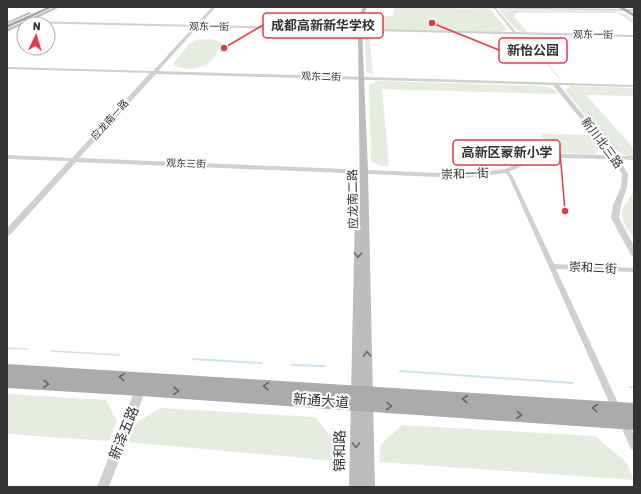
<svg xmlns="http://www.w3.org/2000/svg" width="641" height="494" font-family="Rubik,'Noto Sans SC',sans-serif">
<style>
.green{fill:#e6ecdf}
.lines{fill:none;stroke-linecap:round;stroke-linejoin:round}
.stream-far2{stroke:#cfe2ee;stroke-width:1}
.stream-far1{stroke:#cfe2ee;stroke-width:1.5}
.stream{stroke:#cfe2ee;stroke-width:2}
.minor{fill:#d0d0d0;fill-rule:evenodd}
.tertiary{fill:#d0d0d0;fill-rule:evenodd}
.secondary{fill:#bdbdbd;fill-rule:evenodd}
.primary{fill:#ababab;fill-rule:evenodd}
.trunk{fill:#a2a2a2;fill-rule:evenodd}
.oneway{stroke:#6a6a6a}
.oneway2{stroke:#636363}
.labels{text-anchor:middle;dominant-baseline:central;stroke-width:4;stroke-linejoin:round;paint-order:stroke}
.far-street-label{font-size:10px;fill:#333;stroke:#fff}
.street-label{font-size:12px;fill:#333;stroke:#fff}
.near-street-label{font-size:14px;fill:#333;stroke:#fff}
.leader{fill:none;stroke:#e63946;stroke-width:1.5}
.callout-dot{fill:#e63946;stroke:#fff;stroke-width:1.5}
.callout{fill:#fff;stroke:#e63946;stroke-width:1.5}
.callout-label{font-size:13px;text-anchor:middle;font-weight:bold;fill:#333}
</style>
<rect width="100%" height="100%" fill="#fff"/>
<path class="green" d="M 395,7 L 487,9 L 491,10 L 507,30 L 502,32 L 369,29 L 363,27 L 365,15 L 393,16 Z
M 502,9 L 614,11 L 624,13 L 634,20 L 634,24 L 618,13 L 521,11 L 513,15 L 528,33 C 514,32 508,20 499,10 Z
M 369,32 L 373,74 L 366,72 L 365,33 Z
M 196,40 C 204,40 216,37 222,44 C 218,50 214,59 209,63 C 200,69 183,71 174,65 L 174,63 L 189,44 Z
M 378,81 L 545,86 L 555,90 L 558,94 L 382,89 L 389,166 L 382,166 L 371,161 L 369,85 Z
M 572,86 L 634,88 L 634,96 L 586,95 L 634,149 L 634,156 L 628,156 L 612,149 L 565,90 Z
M 541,134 L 589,135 L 599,149 L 595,154 L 553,153 Z
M 634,191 L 634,238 C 627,229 617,216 625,205 C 628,200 631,196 634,191 Z
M 7,394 L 106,400 L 117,421 L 109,441 L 7,434 Z
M 160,408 L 315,417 L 338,445 L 337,461 L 128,442 L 136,423 Z
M 402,425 L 595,436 L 626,462 L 634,480 L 379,462 L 381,444 Z"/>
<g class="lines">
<path class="stream-far2" d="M 522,31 L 510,18 L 509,16 L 511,12 L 607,12
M 526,37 L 560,79
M 570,91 L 619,151"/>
<path class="stream-far1" d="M 634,213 L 634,226
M 7,348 L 27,349
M 51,351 L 119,355"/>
<path class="stream" d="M 193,359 L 262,363
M 292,365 L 324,366
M 400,371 L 573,383
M 630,387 L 634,387"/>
<path class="minor" d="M 493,7 L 495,7 L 516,32 L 634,35 L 634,37 L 24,23 L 23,22 L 24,21 L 513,32 Z
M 504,170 L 508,170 L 513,177 L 554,264 L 634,268 L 634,272 L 556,269 L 619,405 L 620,408 L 619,411 L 616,412 L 613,411 L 509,177 L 504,171 Z
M 623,418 L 626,419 L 634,436 L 634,450 L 631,449 L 619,422 L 620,419 Z"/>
<path class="tertiary" d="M 212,7 L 216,7 L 158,71 L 634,85 L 634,87 L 559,85 L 616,156 L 634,156 L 634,160 L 619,159 L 628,174 L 627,187 L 621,205 L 619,218 L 634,246 L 634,256 L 631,255 L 611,218 L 613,205 L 621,187 L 622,174 L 612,159 L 557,158 L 529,163 L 506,173 L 464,178 L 76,162 L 10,235 L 7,236 L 7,228 L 69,161 L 7,159 L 7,155 L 72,158 L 150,73 L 7,69 L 7,67 L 153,71 ZM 156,74 L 553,85 L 610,155 L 557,154 L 525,160 L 505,169 L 464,174 L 79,158 Z
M 457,7 L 634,9 L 634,11 L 459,8 Z
M 142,381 L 146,382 L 147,386 L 109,487 L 97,487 L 138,382 Z"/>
<path class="secondary" d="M 55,7 L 60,7 L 7,32 L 7,29 Z
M 363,7 L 367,7 L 364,14 L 362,30 L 368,171 L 375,487 L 349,487 L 355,210 L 356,208 L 360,208 L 358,30 L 360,14 Z
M 29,12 L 32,13 L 7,24 L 7,22 Z"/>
<path class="primary" d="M 618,7 L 623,7 L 634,14 L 634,17 Z
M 7,364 L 634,403 L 634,430 L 141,396 L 7,388 Z"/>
<path class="trunk" d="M 48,7 L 53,7 L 7,28 L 7,25 Z"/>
</g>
<defs><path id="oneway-chevron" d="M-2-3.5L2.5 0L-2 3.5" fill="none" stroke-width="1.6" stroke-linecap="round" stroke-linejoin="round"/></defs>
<g class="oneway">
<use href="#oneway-chevron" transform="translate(358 255) rotate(91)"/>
<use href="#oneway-chevron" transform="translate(367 354) rotate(-91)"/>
<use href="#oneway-chevron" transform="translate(356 445) rotate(91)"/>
</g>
<g class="oneway2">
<use href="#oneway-chevron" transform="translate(122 377) rotate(-177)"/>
<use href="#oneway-chevron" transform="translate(46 384) rotate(3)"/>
<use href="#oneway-chevron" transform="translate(266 386) rotate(-176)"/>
<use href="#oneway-chevron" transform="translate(176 391) rotate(4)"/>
<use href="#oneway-chevron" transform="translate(465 399) rotate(-176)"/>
<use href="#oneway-chevron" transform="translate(389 406) rotate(4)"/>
<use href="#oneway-chevron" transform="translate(595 408) rotate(-176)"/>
<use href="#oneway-chevron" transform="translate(519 415) rotate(4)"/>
</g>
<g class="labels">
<g class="far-street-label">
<text transform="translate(209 27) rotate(1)">观东一街</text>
<text transform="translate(593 35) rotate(1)">观东一街</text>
<text transform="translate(321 77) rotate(2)">观东二街</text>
<text transform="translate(110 120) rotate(-48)">应龙南一路</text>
<text transform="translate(186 164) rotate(2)">观东三街</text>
</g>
<g class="street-label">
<text transform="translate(602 143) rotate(53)">新川北三路</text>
<text transform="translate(465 174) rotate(-2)">崇和一街</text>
<text transform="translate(353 199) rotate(-91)">应龙南二路</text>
<text transform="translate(593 268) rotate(3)">崇和二街</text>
</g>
<g class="near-street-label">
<text transform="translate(321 401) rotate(4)">新通大道</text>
<text transform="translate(124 433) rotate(-68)">新泽五路</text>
<text transform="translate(340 451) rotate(-89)">锦和路</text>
</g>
</g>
<path class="leader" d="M224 48L263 25M432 23L499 50M565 211L560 152"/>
<g class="callout-dot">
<circle cx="224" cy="48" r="4"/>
<circle cx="432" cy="23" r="4"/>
<circle cx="565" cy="211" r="4"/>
</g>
<g class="callout">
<rect x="263" y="13" width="120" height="25" rx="4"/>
<rect x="499" y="38" width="68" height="25" rx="4"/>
<rect x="453" y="140" width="107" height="25" rx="4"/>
</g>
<g class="callout-label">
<text x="323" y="30">成都高新新华学校</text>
<text x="533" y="55">新怡公园</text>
<text x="507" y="157">高新区蒙新小学</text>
</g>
<rect width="641" height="494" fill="none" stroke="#333333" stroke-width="16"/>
<g transform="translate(36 36) rotate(4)"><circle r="19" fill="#ffffff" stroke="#adadad"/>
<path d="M0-3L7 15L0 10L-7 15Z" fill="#e63946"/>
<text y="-6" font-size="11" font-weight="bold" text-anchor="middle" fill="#333333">N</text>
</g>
</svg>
